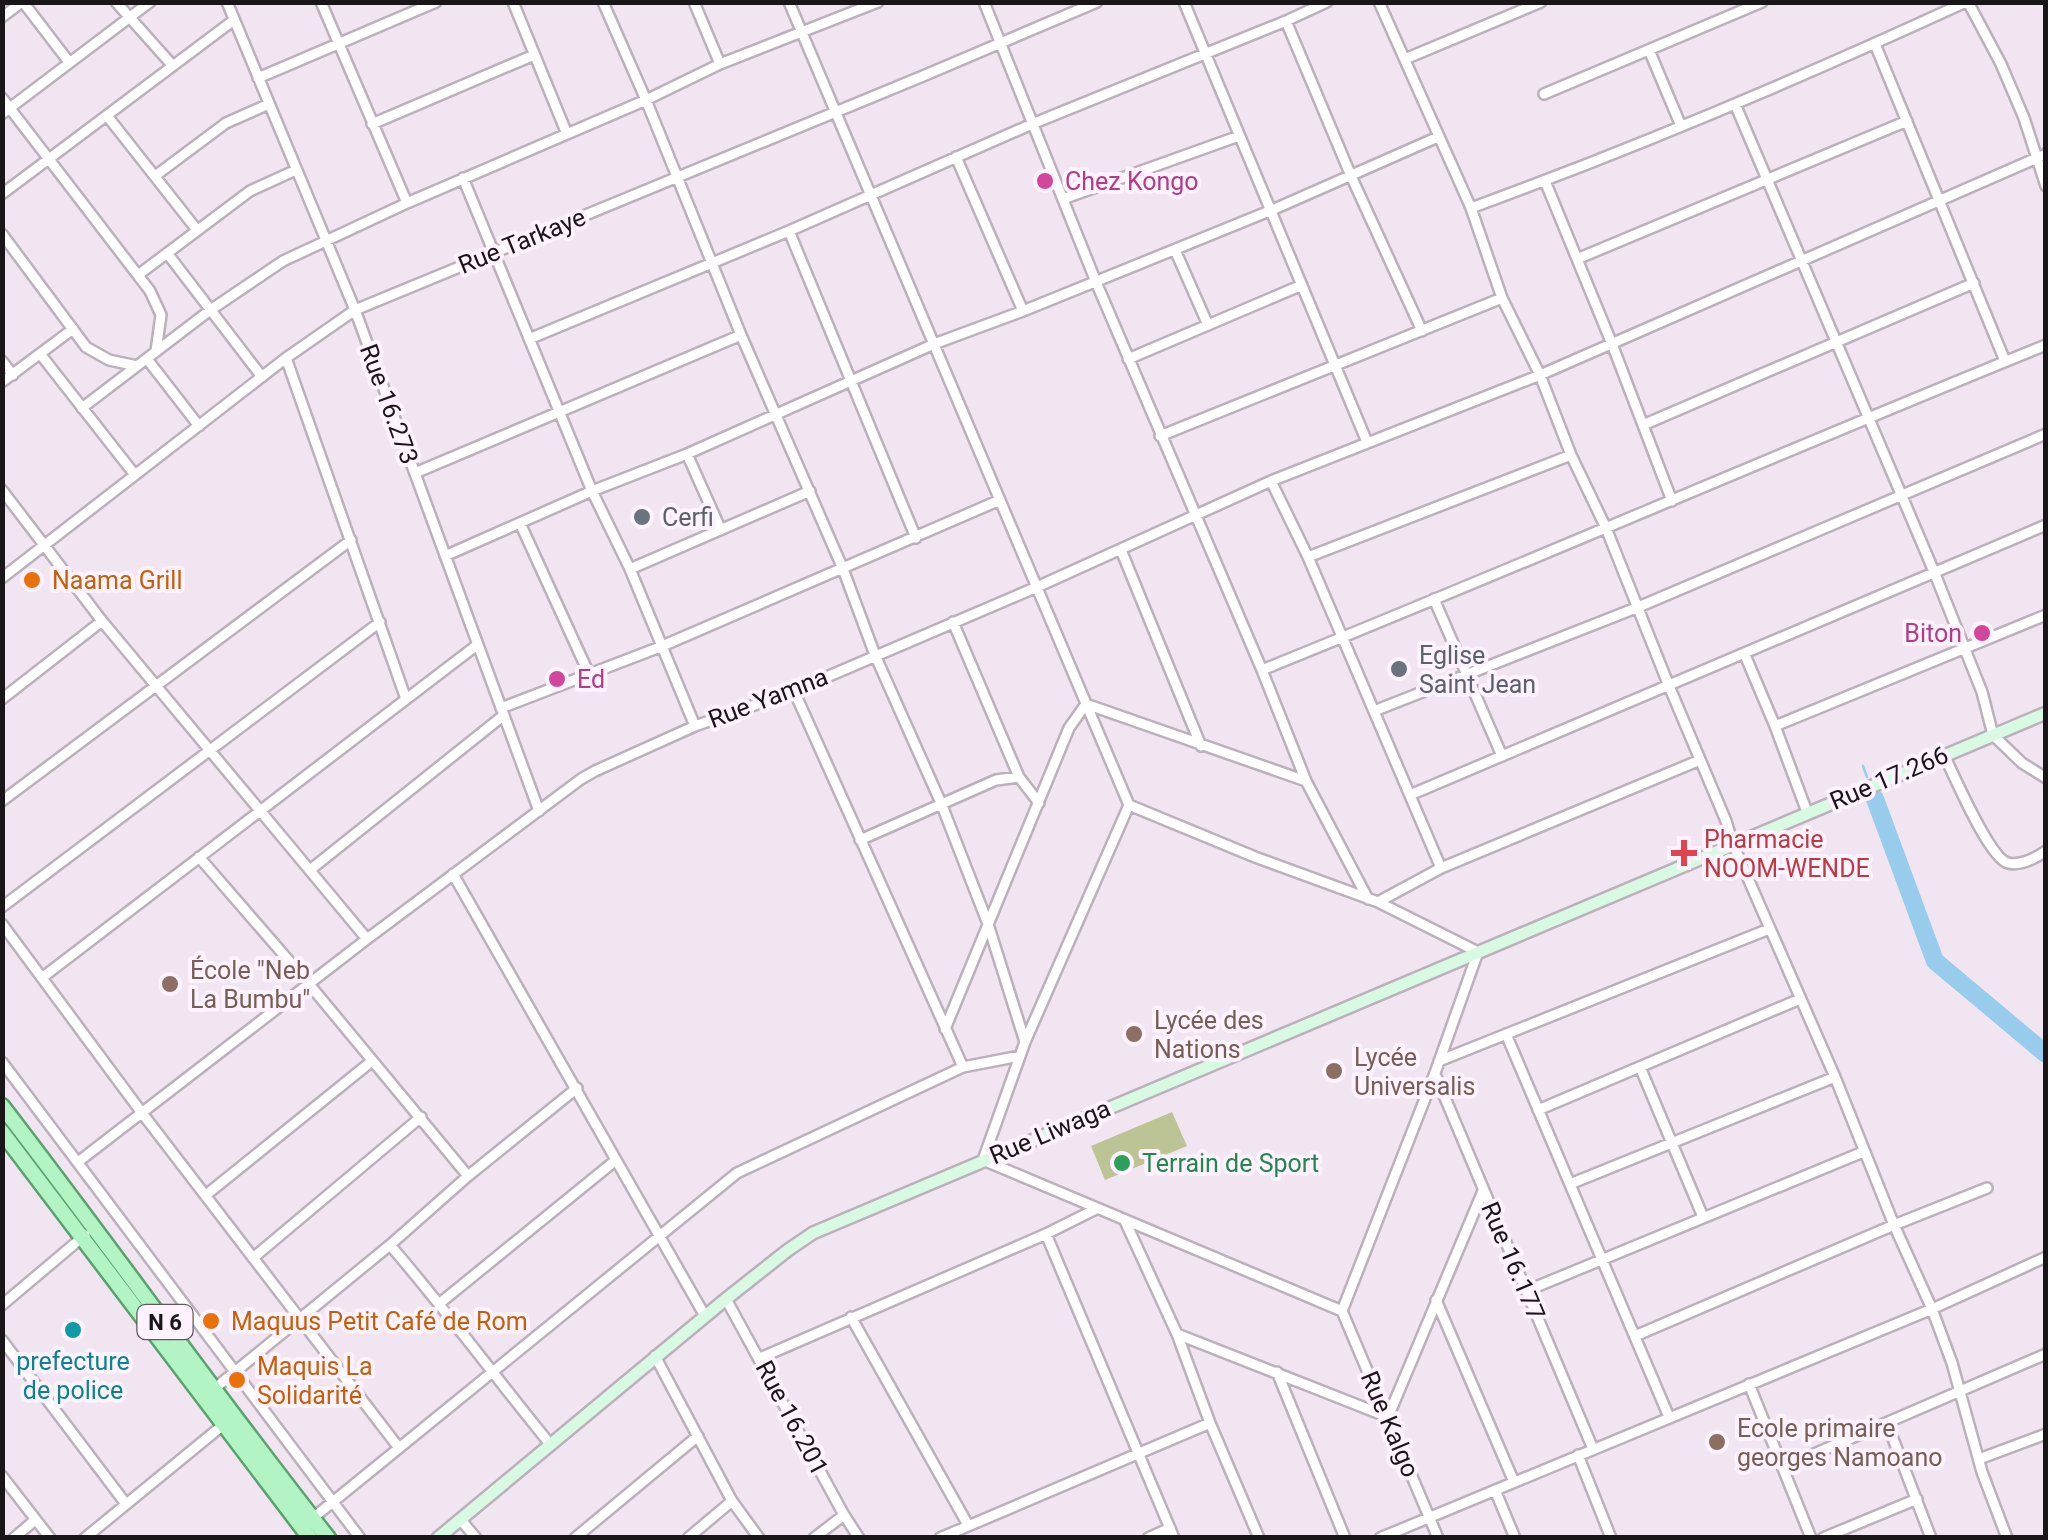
<svg xmlns="http://www.w3.org/2000/svg" width="2048" height="1540" font-family="Roboto,sans-serif">
<style>
.grass{fill:#bcc495}
.lines{fill:none;stroke-linecap:round;stroke-linejoin:round}
.stream{stroke:#97ccec;stroke-width:2.5}
.river{stroke:#97ccec;stroke-width:18}
.street-casing{stroke:#bbb0bb;stroke-width:14}
.secondary-casing{stroke:#bbb0bb;stroke-width:16}
.primary-casing{stroke:#5ba16f;stroke-width:19}
.street{stroke:#fff;stroke-width:9}
.secondary{stroke:#d8f9e2;stroke-width:11}
.primary{stroke:#b2f4c4;stroke-width:14}
.hotel-dot{fill:#d1479c;stroke:#fef2fe;stroke-width:4}
.worship-dot{fill:#6b7280;stroke:#fef2fe;stroke-width:4}
.food-dot{fill:#e8710a;stroke:#fef2fe;stroke-width:4}
.health-dot{fill:#e0444e;stroke:#fef2fe;stroke-width:4}
.education-dot{fill:#8d6e63;stroke:#fef2fe;stroke-width:4}
.leisure-dot{fill:#2e9e5b;stroke:#fef2fe;stroke-width:4}
.culture-dot{fill:#0f9aa8;stroke:#fef2fe;stroke-width:4}
.labels{text-anchor:middle;dominant-baseline:central;stroke-width:8;stroke-linejoin:round;paint-order:stroke}
.shield{fill:#fef2fe;stroke:#5e575e;stroke-width:2.5}
.shield-label{font-size:22px;font-weight:bold;fill:#191519}
.hotel-label{font-size:25px;fill:#b23c85;stroke:#fef2fe;text-anchor:start}
.street-label{font-size:25px;fill:#191519;stroke:#fef2fe}
.worship-label{font-size:25px;fill:#5b616d;stroke:#fef2fe;text-anchor:start}
.food-label{font-size:25px;fill:#c56008;stroke:#fef2fe;text-anchor:start}
.health-label{font-size:25px;fill:#be3a42;stroke:#fef2fe;text-anchor:start}
.education-label{font-size:25px;fill:#785e54;stroke:#fef2fe;text-anchor:start}
.leisure-label{font-size:25px;fill:#27864d;stroke:#fef2fe;text-anchor:start}
.culture-label{font-size:25px;fill:#0d838f;stroke:#fef2fe}
</style>
<rect width="100%" height="100%" fill="#f1e5f1"/>
<path class="grass" d="M 1172,1112 L 1187,1146 L 1105,1180 L 1091,1146 Z"/>
<g class="lines">
<path class="stream" d="M 1863,766 L 1867,777"/>
<path class="river" d="M 1875,799 L 1935,961 L 2046,1054"/>
<g class="street-casing">
<path id="street" d="M 23,2 L 69,62
M 116,2 L 173,66
M 227,2 L 355,310 L 539,811
M 321,2 L 407,203
M 513,2 L 567,134
M 603,2 L 646,100 L 741,335 L 843,569 L 875,655 L 941,803 L 988,924 L 1025,1042
M 694,2 L 720,64
M 789,2 L 1129,805 L 1255,857 L 1378,902 L 1478,952 L 1435,1073 L 1342,1311
M 984,2 L 1096,282 L 1262,670 L 1306,781
M 1184,2 L 1367,442
M 1379,2 L 1471,208 L 1502,298 L 1540,375 L 1571,455 L 1606,528 L 1669,686 L 1726,821 L 1733,844 L 1835,1077 L 1894,1225 L 1932,1309 L 1952,1363 L 1982,1472 L 2007,1538
M 1968,2 L 2001,64 L 2024,118 L 2046,186
M 2,17 L 22,2
M 1286,21 L 1351,176 L 1422,331
M 1875,44 L 2005,361
M 1649,50 L 1681,126
M 1405,59 L 1541,2
M 258,78 L 436,2
M 1544,94 L 1762,2
M 2,98 L 150,291 L 161,315 L 156,351
M 1735,104 L 1935,574 L 1982,692 L 1993,735 L 2022,763 L 2046,778
M 2,114 L 150,2
M 108,117 L 197,230
M 372,124 L 534,55
M 956,157 L 1023,311
M 155,176 L 226,123 L 269,104
M 463,178 L 592,491 L 630,569 L 695,726
M 1545,181 L 1612,344 L 1672,501
M 2,194 L 234,20
M 1063,199 L 1239,136
M 1471,208 C 1638,147 1803,77 1966,2
M 789,231 L 916,538
M 2,234 L 86,347 L 109,360 L 137,366
M 1175,250 L 1208,325
M 167,253 L 262,377
M 1577,259 L 1907,121
M 138,275 L 250,191 L 296,170
M 529,339 L 789,231 L 1032,124 L 1286,21 L 1327,2
M 41,355 L 135,475
M 286,358 L 406,699
M 147,359 L 199,426
M 1128,359 L 1302,285
M 2,361 L 13,375
M 2,382 L 73,329
M 82,408 L 209,311 L 283,261 L 407,203 L 646,100 L 720,64 L 878,2
M 1643,425 L 1974,283
M 1160,436 L 1502,298
M 687,454 L 720,528
M 415,473 L 741,335
M 1271,481 L 1308,557 L 1441,868
M 2,490 L 102,621 L 367,939
M 520,523 L 589,674
M 1121,550 L 1201,746
M 445,556 L 592,491 L 687,454 L 934,344 L 1023,311 L 1272,210 L 1438,137
M 1308,557 L 1571,455
M 630,569 L 810,491
M 2,578 L 286,358 L 355,310 L 923,76 L 1097,2
M 1434,599 L 1502,756
M 953,622 L 1019,777
M 1745,655 L 1775,726 L 1807,812
M 1262,670 C 1525,564 1784,451 2046,345
M 794,691 L 963,1067
M 2,699 L 102,621
M 501,708 L 660,647 L 1000,500
M 1374,711 L 1636,608 L 2046,434
M 1775,726 L 2046,615
M 1944,755 C 1954,775 1989,858 2008,863 C 2020,866 2036,858 2046,851
M 1410,795 L 2046,525
M 2,801 L 351,540
M 1129,805 L 1025,1042 L 983,1160 L 1342,1311
M 860,840 L 996,780 L 1019,777 L 1039,803
M 199,857 L 309,984 L 468,1176
M 310,870 L 504,715
M 453,874 L 705,1316
M 1378,902 L 1441,868 L 1700,760
M 2,907 L 380,622
M 2,924 L 142,1113 L 399,1448
M 43,977 L 477,645
M 945,1029 L 1069,728 L 1086,704 L 1306,781 L 1368,899
M 1506,1034 L 1669,1417
M 1439,1061 L 1769,929
M 2,1062 L 360,1538
M 1640,1067 L 1703,1217
M 1435,1074 L 1593,1449
M 1538,1110 L 1800,999
M 78,1162 L 367,939 L 581,779 L 595,771 L 695,726 L 794,691 L 1037,587 L 1271,481 L 1540,375 L 2046,154
M 1570,1184 L 1835,1077
M 206,1195 L 372,1061
M 1125,1221 L 1177,1334 L 1210,1423 L 1259,1538
M 1046,1234 L 1174,1538
M 390,1245 C 446,1310 496,1378 550,1444
M 253,1258 L 421,1117
M 1526,1291 L 1863,1152
M 726,1299 L 844,1515 L 859,1538
M 1436,1300 L 1514,1482
M 440,1303 L 616,1160
M 2,1305 L 85,1235
M 1342,1311 L 1438,1538
M 851,1317 L 968,1525
M 1177,1334 L 1388,1417 L 1483,1191
M 1635,1336 L 1894,1225 L 1987,1188
M 2,1340 L 126,1504
M 655,1356 L 732,1501 L 759,1538
M 760,1358 L 1046,1234 L 1096,1209
M 1277,1372 L 1345,1538
M 1749,1384 L 1811,1538
M 214,1389 L 390,1245 L 468,1176 L 577,1088
M 1887,1423 L 1931,1538
M 1578,1455 L 1611,1538
M 1979,1459 L 2046,1434
M 1784,1467 L 2046,1354
M 2,1476 L 50,1538
M 1495,1490 L 1515,1538
M 313,1518 L 737,1173 L 963,1067 L 1020,1056
M 460,1519 L 476,1538
M 14,1538 L 35,1520
M 85,1538 L 223,1425
M 575,1538 L 698,1436
M 688,1538 L 732,1501
M 814,1538 L 844,1515
M 940,1538 L 1210,1423
M 1148,1538 L 1170,1528
M 1380,1538 L 1932,1309 L 2046,1257
M 1823,1538 L 1917,1499"/>
</g>
<g class="secondary-casing">
<path id="secondary" d="M 438,1538 L 726,1299 L 788,1250 L 813,1233 L 2046,713"/>
</g>
<g class="primary-casing">
<path id="primary" d="M 2,1106 C 112,1249 216,1396 328,1538
M 2,1132 L 310,1538"/>
</g>
<use href="#street" class="street"/>
<use href="#secondary" class="secondary"/>
<use href="#primary" class="primary"/>
</g>
<g class="hotel-dot">
<circle cx="1045" cy="181" r="10"/>
<circle cx="1982" cy="633" r="10"/>
<circle cx="557" cy="679" r="10"/>
</g>
<g class="worship-dot">
<circle cx="642" cy="517" r="10"/>
<circle cx="1399" cy="669" r="10"/>
</g>
<g class="food-dot">
<circle cx="32" cy="580" r="10"/>
<circle cx="211" cy="1321" r="10"/>
<circle cx="237" cy="1380" r="10"/>
</g>
<path class="health-dot" d="M1679 838h10v10h10v10h-10v10h-10v-10h-10v-10h10z"/>
<g class="education-dot">
<circle cx="170" cy="984" r="10"/>
<circle cx="1134" cy="1034" r="10"/>
<circle cx="1334" cy="1071" r="10"/>
<circle cx="1717" cy="1442" r="10"/>
</g>
<circle class="leisure-dot" cx="1122" cy="1163" r="10"/>
<circle class="culture-dot" cx="73" cy="1330" r="10"/>
<g class="labels">
<rect class="shield" x="137.5" y="1305" width="55" height="34" rx="8"/>
<g class="shield-label">
<text x="165" y="1322">N 6</text>
</g>
<g class="hotel-label">
<text x="1065" y="181">Chez Kongo</text>
<text x="1962" y="633" text-anchor="end">Biton</text>
<text x="577" y="679">Ed</text>
</g>
<g class="street-label">
<text transform="translate(522 241) rotate(-22)">Rue Tarkaye</text>
<text transform="translate(389 404) rotate(70)">Rue 16.273</text>
<text transform="translate(768 698) rotate(-21)">Rue Yamna</text>
<text transform="translate(1889 778) rotate(-23)">Rue 17.266</text>
<text transform="translate(1050 1132) rotate(-23)">Rue Liwaga</text>
<text transform="translate(1513 1261) rotate(67)">Rue 16.177</text>
<text transform="translate(792 1418) rotate(62)">Rue 16.201</text>
<text transform="translate(1390 1424) rotate(67)">Rue Kalgo</text>
</g>
<g class="worship-label">
<text x="662" y="517">Cerfi</text>
<text x="1419" y="655">Eglise<tspan x="1419" dy="29">Saint Jean</tspan></text>
</g>
<g class="food-label">
<text x="52" y="580">Naama Grill</text>
<text x="231" y="1321">Maquus Petit Café de Rom</text>
<text x="257" y="1366">Maquis La<tspan x="257" dy="29">Solidarité</tspan></text>
</g>
<g class="health-label">
<text x="1704" y="839">Pharmacie<tspan x="1704" dy="29">NOOM-WENDE</tspan></text>
</g>
<g class="education-label">
<text x="190" y="970">École "Neb<tspan x="190" dy="29">La Bumbu"</tspan></text>
<text x="1154" y="1020">Lycée des<tspan x="1154" dy="29">Nations</tspan></text>
<text x="1354" y="1057">Lycée<tspan x="1354" dy="29">Universalis</tspan></text>
<text x="1737" y="1428">Ecole primaire<tspan x="1737" dy="29">georges Namoano</tspan></text>
</g>
<g class="leisure-label">
<text x="1142" y="1163">Terrain de Sport</text>
</g>
<g class="culture-label">
<text x="73" y="1361">prefecture<tspan x="73" dy="29">de police</tspan></text>
</g>
</g>
<rect width="2048" height="1540" fill="none" stroke="#191519" stroke-width="10"/>
</svg>
